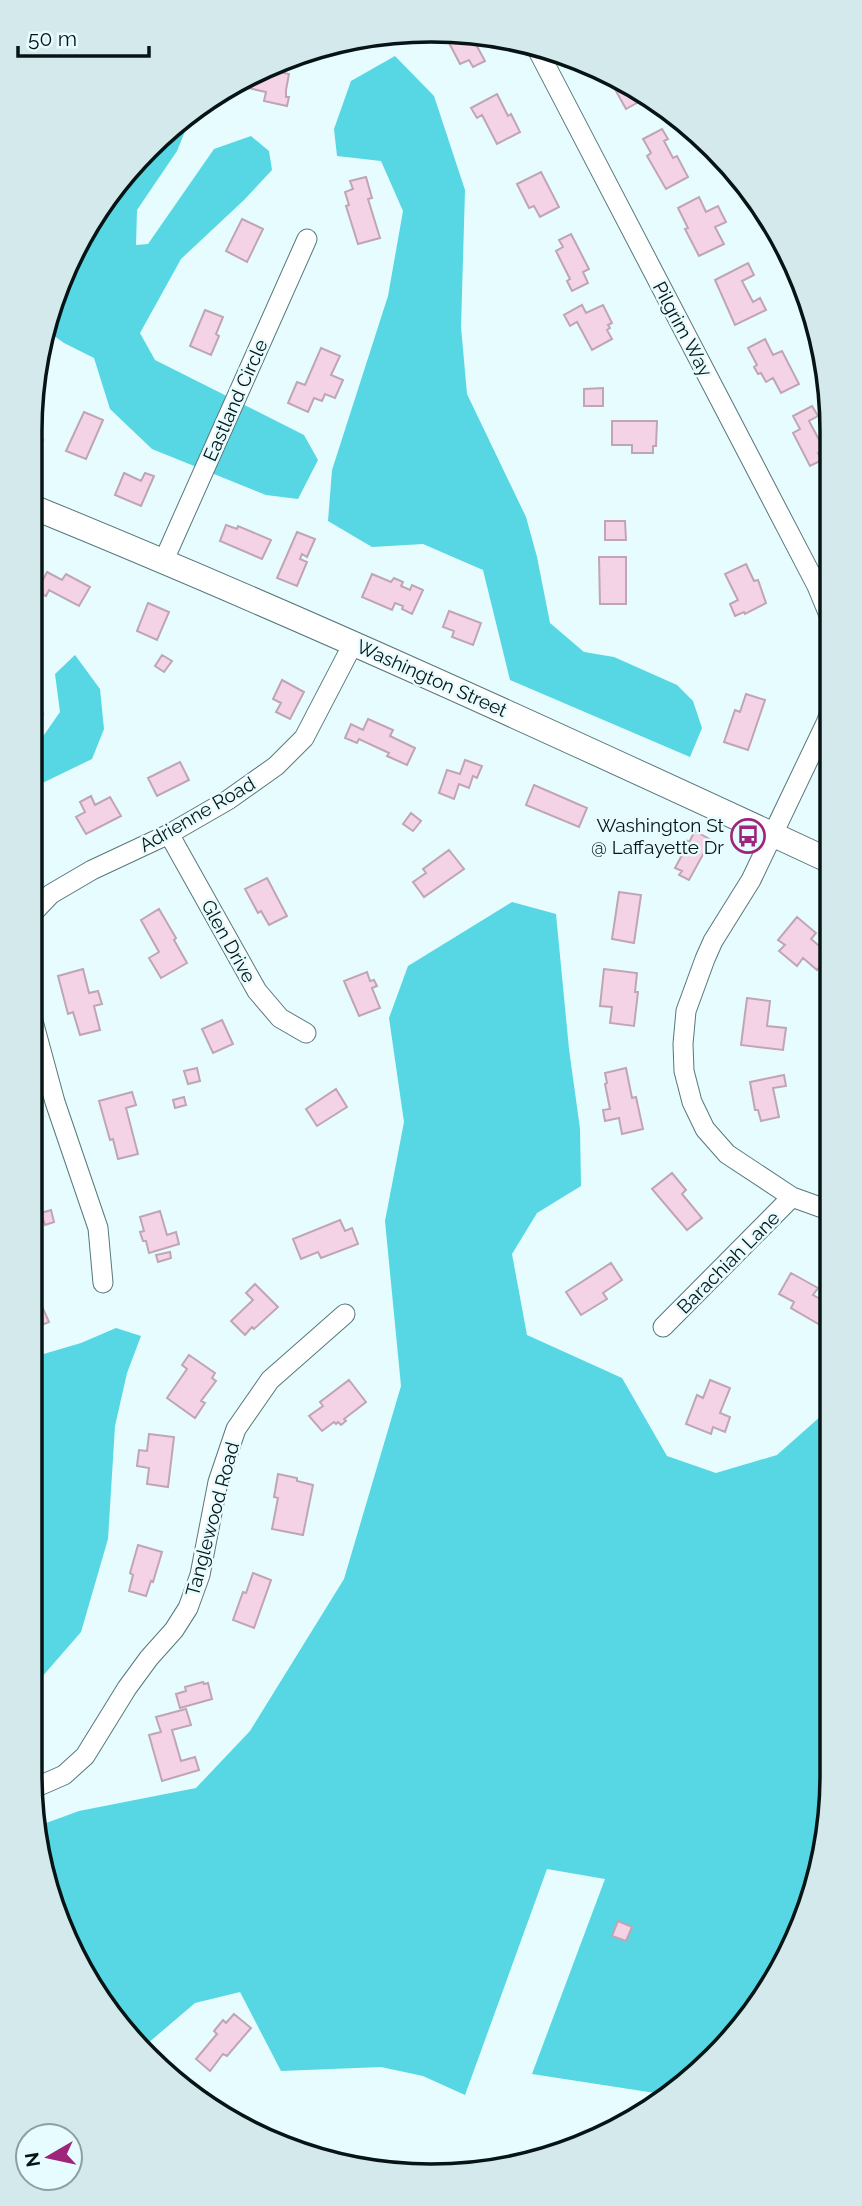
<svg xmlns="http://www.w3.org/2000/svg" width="862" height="2206" font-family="Raleway,sans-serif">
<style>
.forest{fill:#56d7e3}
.building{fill:#f5d3e6;stroke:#c0a5b4;stroke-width:2}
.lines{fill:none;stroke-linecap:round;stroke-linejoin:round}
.minor-casing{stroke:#57787c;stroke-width:21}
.major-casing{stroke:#57787c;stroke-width:26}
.minor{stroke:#fff;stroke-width:19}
.major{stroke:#fff;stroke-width:24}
.labels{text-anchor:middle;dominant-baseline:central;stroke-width:5;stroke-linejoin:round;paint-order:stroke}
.street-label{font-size:19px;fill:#071416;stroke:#e6fcfe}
.poi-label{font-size:19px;fill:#071416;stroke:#e6fcfe;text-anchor:end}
.rim{fill:none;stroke:#071416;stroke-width:3.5}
</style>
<rect width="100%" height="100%" fill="#e6fcfe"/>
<path class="forest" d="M 395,56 L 434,96 L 465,190 L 461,327 L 467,394 L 526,517 L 537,557 L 550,623 L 584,652 L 614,657 L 677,685 L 693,701 L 702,728 L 690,757 L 510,680 L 483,570 L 423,544 L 372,547 L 328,521 L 332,470 L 388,296 L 403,211 L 381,161 L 337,156 L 334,129 L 351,81 Z
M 190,119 L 177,151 L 137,210 L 136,245 L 148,244 L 214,149 L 251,136 L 269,151 L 272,170 L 244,200 L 181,259 L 140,333 L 155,360 L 304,435 L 318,460 L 298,499 L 266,495 L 152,449 L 110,409 L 94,358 L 64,343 L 43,328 L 113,186 Z
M 75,655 L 100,689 L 104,729 L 92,759 L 30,789 L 30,755 L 60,712 L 55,674 Z
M 512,902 L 556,914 L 569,1049 L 580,1129 L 581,1186 L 537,1213 L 512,1254 L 527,1335 L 622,1378 L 667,1456 L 716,1473 L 777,1455 L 821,1416 L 831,1418 L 832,1775 L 818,1879 L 750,2019 L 668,2095 L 532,2074 L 605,1879 L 547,1869 L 465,2095 L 423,2076 L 381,2067 L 281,2071 L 240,1992 L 195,2003 L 147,2044 L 116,2017 L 51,1904 L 38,1826 L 79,1811 L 196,1788 L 250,1731 L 344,1579 L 401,1386 L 385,1221 L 404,1122 L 389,1018 L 408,966 Z
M 116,1328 L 141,1336 L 127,1373 L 115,1426 L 108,1539 L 81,1632 L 41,1678 L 30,1676 L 30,1358 L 81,1343 Z"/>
<path class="building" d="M 442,37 L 473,39 L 485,61 L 473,67 L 469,60 L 460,64 L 447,39 L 443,40 Z
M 270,70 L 289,74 L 286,90 L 286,97 L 289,97 L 287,106 L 264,101 L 266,92 L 234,85 L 233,90 L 225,88 L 231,83 Z
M 618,81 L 639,91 L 644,99 L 626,109 L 612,84 Z
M 497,94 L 508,116 L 511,114 L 520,132 L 497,144 L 482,115 L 477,118 L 471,108 Z
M 662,129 L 668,139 L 664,141 L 673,158 L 677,156 L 688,177 L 666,189 L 647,156 L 651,153 L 643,139 Z
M 541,172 L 559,207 L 540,217 L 534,206 L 529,208 L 517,184 Z
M 366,177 L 372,198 L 368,199 L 380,238 L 358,244 L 346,206 L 349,205 L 345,192 L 353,189 L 350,181 Z
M 699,197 L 706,212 L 718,206 L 726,222 L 715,227 L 724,244 L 699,256 L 685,229 L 688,228 L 678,208 Z
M 242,219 L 263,229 L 247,262 L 226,251 Z
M 571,234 L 589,269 L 583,272 L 588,283 L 572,291 L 567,281 L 570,279 L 556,251 L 563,247 L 559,240 Z
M 748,263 L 754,275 L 742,281 L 753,302 L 760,298 L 766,310 L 735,325 L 715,280 Z
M 582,305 L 586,313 L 603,305 L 612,323 L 608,325 L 610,328 L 607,330 L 612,339 L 592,350 L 577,322 L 570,326 L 564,315 Z
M 205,310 L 223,317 L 216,334 L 219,336 L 211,355 L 190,346 Z
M 765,339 L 773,355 L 782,351 L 799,384 L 781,393 L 773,378 L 766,382 L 761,373 L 758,374 L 754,367 L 757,365 L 748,348 Z
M 321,348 L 340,356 L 331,375 L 343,380 L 335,398 L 325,394 L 322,401 L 314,398 L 308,412 L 288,403 L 297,382 L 305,385 Z
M 603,388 L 603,406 L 584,406 L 584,389 Z
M 812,406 L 818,416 L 809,421 L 824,449 L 818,453 L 822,460 L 810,466 L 793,433 L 800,429 L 793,416 Z
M 84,412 L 103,420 L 86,459 L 66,451 Z
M 612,421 L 657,421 L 656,446 L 653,446 L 653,453 L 632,453 L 632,445 L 612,445 Z
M 30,434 L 43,440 L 30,467 Z
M 124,473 L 141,481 L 145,473 L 154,476 L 141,506 L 115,495 Z
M 605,521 L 625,521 L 626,540 L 605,540 Z
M 226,525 L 237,529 L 238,526 L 271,540 L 262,559 L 220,541 Z
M 297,532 L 315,539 L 307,557 L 302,554 L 300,559 L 307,562 L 297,586 L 277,578 Z
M 599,557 L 626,557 L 626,604 L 600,604 Z
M 746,564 L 754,581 L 758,580 L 766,603 L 745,614 L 744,612 L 735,616 L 730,604 L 738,600 L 725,574 Z
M 47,572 L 62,580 L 66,574 L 90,587 L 79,606 L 49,590 L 46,596 L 37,591 Z
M 372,574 L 391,582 L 394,578 L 403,582 L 401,586 L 410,590 L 412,585 L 423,590 L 412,614 L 402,609 L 403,606 L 395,603 L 392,610 L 362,597 Z
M 148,603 L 169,612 L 157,640 L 137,631 Z
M 449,611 L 481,623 L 473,645 L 452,637 L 454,631 L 443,627 Z
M 162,655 L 172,661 L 164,672 L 155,666 Z
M 282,680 L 304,692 L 290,719 L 276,712 L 281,703 L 273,699 Z
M 35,693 L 43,714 L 30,719 L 30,695 Z
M 746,694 L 765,700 L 748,750 L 724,742 L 735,710 L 740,712 Z
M 368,719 L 393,730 L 390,736 L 415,748 L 407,765 L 387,756 L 389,753 L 359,739 L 357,743 L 345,738 L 351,724 L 363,730 Z
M 465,760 L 482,766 L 477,778 L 473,776 L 469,788 L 459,784 L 454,799 L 439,793 L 447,770 L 460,774 Z
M 180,762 L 189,780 L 157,796 L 148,778 Z
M 534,785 L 587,808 L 579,827 L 526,805 Z
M 91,796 L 95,805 L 110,797 L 121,816 L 86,834 L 76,817 L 85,812 L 80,802 Z
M 411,813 L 421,821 L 413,831 L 403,824 Z
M 695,831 L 711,840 L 689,880 L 679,875 L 682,871 L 675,868 L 682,855 L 679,854 L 686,840 L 689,842 Z
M 449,850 L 464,869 L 424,897 L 413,882 L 426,873 L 423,869 Z
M 267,878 L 287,916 L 269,925 L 261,911 L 258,913 L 245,889 Z
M 619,892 L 641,895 L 634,943 L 612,939 Z
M 159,909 L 176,938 L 174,940 L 187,963 L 161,978 L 149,958 L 159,952 L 141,920 Z
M 797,917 L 816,933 L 811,939 L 830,955 L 817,970 L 803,958 L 797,966 L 779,951 L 785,945 L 778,940 Z
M 83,969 L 89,993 L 98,991 L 102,1004 L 94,1006 L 100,1030 L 80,1035 L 73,1012 L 68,1014 L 58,976 Z
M 604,969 L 637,973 L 635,992 L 638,992 L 634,1026 L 610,1023 L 612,1007 L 600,1006 Z
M 367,972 L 370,981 L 374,980 L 377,986 L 372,988 L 380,1008 L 359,1016 L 344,981 Z
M 747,998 L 770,1001 L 767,1026 L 786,1028 L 783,1050 L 741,1045 Z
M 222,1020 L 233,1044 L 213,1053 L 202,1029 Z
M 197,1068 L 200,1081 L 188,1084 L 184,1071 Z
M 626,1068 L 632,1098 L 636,1097 L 643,1129 L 622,1134 L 619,1118 L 605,1121 L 603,1110 L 610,1109 L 605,1084 L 607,1083 L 605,1073 Z
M 784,1075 L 786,1086 L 773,1088 L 779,1117 L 761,1121 L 758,1110 L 755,1110 L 750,1082 Z
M 336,1089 L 347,1107 L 317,1126 L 306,1109 Z
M 132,1092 L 136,1105 L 126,1108 L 138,1154 L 118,1159 L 113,1139 L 110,1140 L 99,1101 Z
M 184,1097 L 186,1105 L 175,1108 L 173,1100 Z
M 33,1160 L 41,1186 L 32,1189 L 41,1215 L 30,1219 L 30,1161 Z
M 672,1173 L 686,1190 L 682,1194 L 702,1218 L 687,1230 L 652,1189 Z
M 51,1210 L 54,1222 L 45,1225 L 41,1213 Z
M 160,1211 L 167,1235 L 176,1232 L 179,1244 L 149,1253 L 146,1241 L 143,1241 L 140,1232 L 144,1231 L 140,1217 Z
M 340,1220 L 345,1231 L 352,1228 L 358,1244 L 321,1258 L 318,1252 L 301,1259 L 293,1239 Z
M 170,1252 L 171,1258 L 158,1262 L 156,1255 Z
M 611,1263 L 622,1280 L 603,1293 L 607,1299 L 581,1315 L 566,1292 Z
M 791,1273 L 818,1288 L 813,1295 L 831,1305 L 831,1322 L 827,1329 L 791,1308 L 794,1302 L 779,1294 Z
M 255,1284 L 278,1307 L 254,1329 L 252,1327 L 245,1335 L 231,1321 L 253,1300 L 246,1293 Z
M 30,1289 L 37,1306 L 41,1304 L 49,1322 L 30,1330 Z
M 189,1355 L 215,1373 L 212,1378 L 216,1381 L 201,1401 L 205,1403 L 195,1418 L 167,1398 L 187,1369 L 182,1365 Z
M 349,1380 L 366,1402 L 344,1419 L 346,1421 L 341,1425 L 338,1422 L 336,1424 L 334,1422 L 322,1431 L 309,1416 L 323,1406 L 320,1402 Z
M 710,1380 L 730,1388 L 720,1413 L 730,1417 L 725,1432 L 713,1427 L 711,1434 L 686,1424 L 697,1395 L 703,1398 Z
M 149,1434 L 174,1437 L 168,1487 L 147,1484 L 149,1468 L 137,1466 L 139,1450 L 147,1451 Z
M 278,1474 L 297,1478 L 297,1481 L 313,1485 L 303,1535 L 272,1529 L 278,1498 L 274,1497 Z
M 138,1545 L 162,1552 L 153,1582 L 151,1581 L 146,1596 L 129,1591 L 133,1575 L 130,1573 Z
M 253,1573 L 271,1580 L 254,1628 L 233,1620 L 243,1592 L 246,1593 Z
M 203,1682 L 204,1684 L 208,1683 L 212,1699 L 180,1708 L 176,1694 L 186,1691 L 185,1687 Z
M 186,1709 L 191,1725 L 172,1730 L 181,1761 L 195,1757 L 199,1770 L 162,1781 L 149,1735 L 161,1732 L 156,1717 Z
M 618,1921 L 632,1927 L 626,1941 L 612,1936 Z
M 234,2014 L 251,2028 L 227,2056 L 223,2054 L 210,2071 L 196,2059 L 217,2034 L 214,2031 L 223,2020 L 226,2023 Z"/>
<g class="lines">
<g class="minor-casing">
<path id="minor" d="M 534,43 L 817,586 L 829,615
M 164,560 L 307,239
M 830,713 L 826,723 L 751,880 L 713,941 L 705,959 L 686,1011 L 683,1044 L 684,1071 L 692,1102 L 705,1129 L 727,1154 L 792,1197 L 831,1211
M 169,834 L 257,991 L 280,1018 L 306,1033
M 30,916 L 51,894 L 92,870 L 169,834 L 228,800 L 276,766 L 304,738 L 354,642
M 30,1010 L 55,1102 L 98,1228 L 103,1283
M 663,1327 L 792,1197
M 32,1789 L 64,1775 L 85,1756 L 127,1688 L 149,1658 L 174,1630 L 188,1608 L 200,1575 L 218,1482 L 236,1429 L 270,1380 L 345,1314"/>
</g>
<g class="major-casing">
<path id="major" d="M 30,506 C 300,616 565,738 830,861"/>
</g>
<use href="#minor" class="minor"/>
<use href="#major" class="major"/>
</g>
<defs>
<g id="bus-ring" transform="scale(1.75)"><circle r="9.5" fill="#e6fcfe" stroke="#9f257b" stroke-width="1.5"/><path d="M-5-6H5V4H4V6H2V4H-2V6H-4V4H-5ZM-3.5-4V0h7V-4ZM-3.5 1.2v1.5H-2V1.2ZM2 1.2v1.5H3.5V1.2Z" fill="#9f257b"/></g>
</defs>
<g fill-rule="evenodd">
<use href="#bus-ring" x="748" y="836"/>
</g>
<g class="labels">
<g class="street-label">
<text transform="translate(683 329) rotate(62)">Pilgrim Way</text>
<text transform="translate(235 400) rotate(-66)">Eastland Circle</text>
<text transform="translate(432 678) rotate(24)">Washington Street</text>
<text transform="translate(197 814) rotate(-30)">Adrienne Road</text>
<text transform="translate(229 941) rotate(61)">Glen Drive</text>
<text transform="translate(728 1262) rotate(-45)">Barachiah Lane</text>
<text transform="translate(212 1519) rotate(-75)">Tanglewood Road</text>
</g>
<g class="poi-label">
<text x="724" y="825">Washington St<tspan x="724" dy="22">@ Laffayette Dr</tspan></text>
</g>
</g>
<path d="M0 0H862V2206H0ZM431 42H431A389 389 0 0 1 820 431V1775A389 389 0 0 1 431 2164H431A389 389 0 0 1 42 1775V431A389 389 0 0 1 431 42Z" fill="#d4e9eb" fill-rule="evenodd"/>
<path class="rim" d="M431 42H431A389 389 0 0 1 820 431V1775A389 389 0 0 1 431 2164H431A389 389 0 0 1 42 1775V431A389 389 0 0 1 431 42Z"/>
<g transform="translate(49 2157) rotate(261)"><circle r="33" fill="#e6fcfe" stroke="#8d9fa1" stroke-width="2"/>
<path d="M0-5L12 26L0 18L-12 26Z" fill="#9f257b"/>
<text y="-10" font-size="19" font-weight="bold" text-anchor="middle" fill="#071416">N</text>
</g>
<path d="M18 46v10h131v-10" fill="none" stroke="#071416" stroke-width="3.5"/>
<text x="28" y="46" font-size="21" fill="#071416" stroke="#e6fcfe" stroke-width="5" paint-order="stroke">50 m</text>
</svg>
